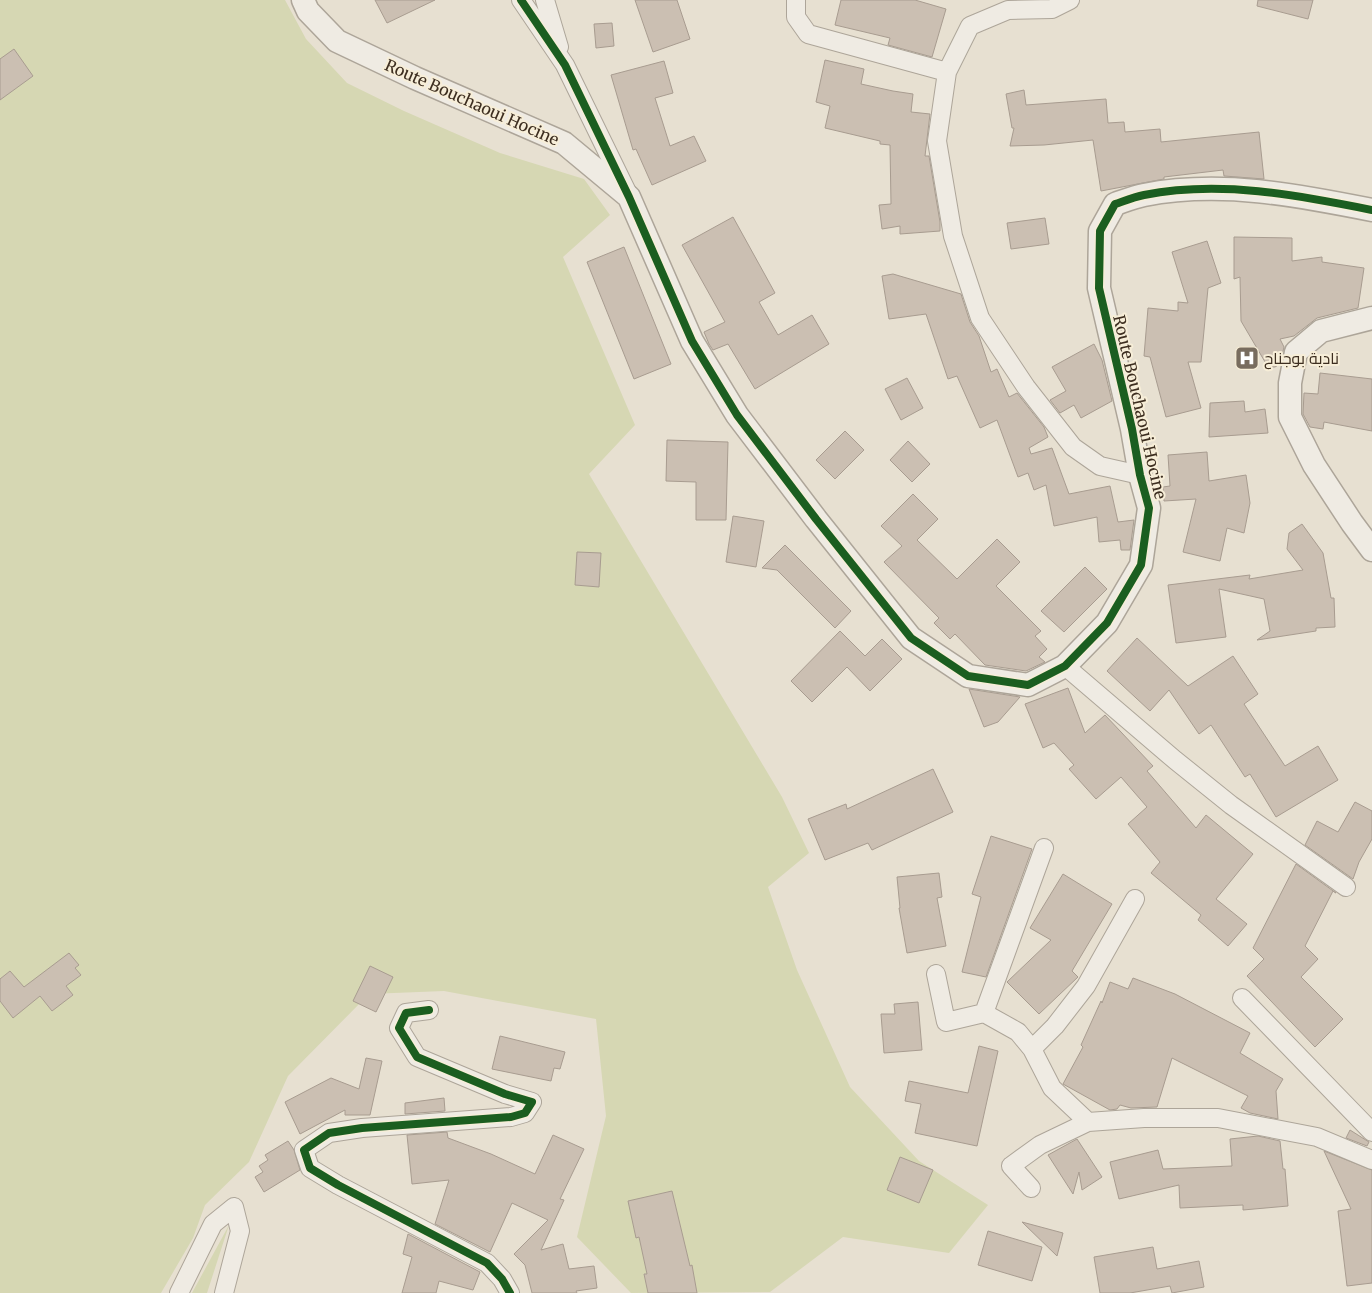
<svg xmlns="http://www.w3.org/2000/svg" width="1372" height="1293" font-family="Merriweather,Cairo,serif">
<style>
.green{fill:#d6d7b3}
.building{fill:#cbbfb2;stroke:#a89c90}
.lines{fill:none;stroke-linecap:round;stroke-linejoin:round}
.minor-casing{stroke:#ada599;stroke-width:20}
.tertiary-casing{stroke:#ada599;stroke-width:25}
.minor{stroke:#efebe3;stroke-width:18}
.tertiary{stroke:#efebe3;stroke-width:22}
.cycleway-casing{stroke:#f7eed8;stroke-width:11}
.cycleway{stroke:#1b5e20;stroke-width:8}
.labels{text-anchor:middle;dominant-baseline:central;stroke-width:4;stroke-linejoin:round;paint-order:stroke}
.street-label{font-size:16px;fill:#3d2e20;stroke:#f7eed8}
.poi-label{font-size:16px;fill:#3d2e20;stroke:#f7eed8;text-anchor:start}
</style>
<rect width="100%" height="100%" fill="#e7e0d1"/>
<path class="green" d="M 0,0 L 285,0 L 306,39 L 347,83 L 404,111 L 500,153 L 584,179 L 610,215 L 563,257 L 635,425 L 589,474 L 782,797 L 809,853 L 768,887 L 797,970 L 850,1087 L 919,1161 L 988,1205 L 949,1253 L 843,1237 L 770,1292 L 631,1293 L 577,1237 L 606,1116 L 596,1019 L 444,991 L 369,994 L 288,1076 L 249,1162 L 205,1205 L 193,1238 L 161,1293 L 0,1293 Z
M 229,1225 L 207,1293 L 192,1293 Z"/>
<path class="building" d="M 375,0 L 435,0 L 387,23 Z
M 635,0 L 677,0 L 690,39 L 653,52 Z
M 841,0 L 915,0 L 946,9 L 932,57 L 888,45 L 890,38 L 835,25 Z
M 1258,0 L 1313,0 L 1308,19 L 1257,6 Z
M 612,23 L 614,46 L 596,48 L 594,24 Z
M 14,49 L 33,76 L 0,100 L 0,59 Z
M 825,60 L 864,69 L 861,84 L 893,91 L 913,94 L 911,112 L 930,114 L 925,156 L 929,156 L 940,222 L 940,231 L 900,234 L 900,226 L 882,229 L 879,205 L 891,204 L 890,145 L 880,144 L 880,141 L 825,128 L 830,106 L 816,102 Z
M 664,61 L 673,93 L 655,98 L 670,146 L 694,136 L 706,161 L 652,185 L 636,149 L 633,150 L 611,75 Z
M 1024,90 L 1026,105 L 1106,99 L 1108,123 L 1124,122 L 1125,132 L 1160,129 L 1161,142 L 1259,132 L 1264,179 L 1224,176 L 1223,170 L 1164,177 L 1164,179 L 1101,191 L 1093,140 L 1044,145 L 1010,146 L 1014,128 L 1012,128 L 1006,94 Z
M 733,217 L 775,293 L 759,302 L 778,335 L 812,315 L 829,344 L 755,389 L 728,344 L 713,350 L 709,344 L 704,332 L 725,322 L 682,245 Z
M 1045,218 L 1049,244 L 1011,249 L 1007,223 Z
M 1234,237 L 1292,238 L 1292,261 L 1322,257 L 1322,262 L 1364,268 L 1358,308 L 1317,318 L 1294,336 L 1280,339 L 1284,347 L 1280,364 L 1275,367 L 1268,367 L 1241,321 L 1240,277 L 1234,279 Z
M 1207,241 L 1221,283 L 1208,288 L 1201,362 L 1188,362 L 1201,408 L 1166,417 L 1150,357 L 1144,356 L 1148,308 L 1178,311 L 1178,302 L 1188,303 L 1172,252 Z
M 624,247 L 671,364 L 634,379 L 587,262 Z
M 893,274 L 961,294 L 970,322 L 979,336 L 991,372 L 997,369 L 1009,397 L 1017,393 L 1044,427 L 1048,437 L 1029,448 L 1031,454 L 1052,448 L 1069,494 L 1110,486 L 1118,522 L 1134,520 L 1130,550 L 1121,550 L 1120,540 L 1099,542 L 1097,517 L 1054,526 L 1046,485 L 1034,490 L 1028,473 L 1018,477 L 997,420 L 980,428 L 957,376 L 948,379 L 926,314 L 889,319 L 882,276 Z
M 1094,344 L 1102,360 L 1112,401 L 1081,418 L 1074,405 L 1060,413 L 1050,400 L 1066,391 L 1052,367 Z
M 1320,373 L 1372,379 L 1372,431 L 1324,422 L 1323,429 L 1310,427 L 1303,414 L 1304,393 L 1318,394 Z
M 907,378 L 923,408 L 901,420 L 885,389 Z
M 1244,401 L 1245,412 L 1265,409 L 1268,433 L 1209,437 L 1210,403 Z
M 845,431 L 864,450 L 835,479 L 816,460 Z
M 667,440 L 728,442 L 726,520 L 696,520 L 696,482 L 666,481 Z
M 908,441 L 930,464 L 912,482 L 890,460 Z
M 1207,452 L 1209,481 L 1246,475 L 1250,503 L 1244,533 L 1227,528 L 1220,561 L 1183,552 L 1196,499 L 1164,501 L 1163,487 L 1170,486 L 1168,455 Z
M 913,494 L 938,519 L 917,540 L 957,579 L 997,539 L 1020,562 L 996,586 L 1041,631 L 1035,636 L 1047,649 L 1039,657 L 1045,662 L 1026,671 L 985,665 L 955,634 L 950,639 L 934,623 L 939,618 L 884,562 L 902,546 L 881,526 Z
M 733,516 L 764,521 L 756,567 L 726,562 Z
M 1302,524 L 1323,553 L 1331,598 L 1334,598 L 1335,627 L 1316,628 L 1316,631 L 1257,640 L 1270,631 L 1264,599 L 1219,589 L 1226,637 L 1176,643 L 1168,585 L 1250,575 L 1249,579 L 1303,570 L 1287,549 L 1289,533 Z
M 785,545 L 851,611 L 835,628 L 777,570 L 762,568 Z
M 577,552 L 601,553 L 599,587 L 575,585 Z
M 1085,567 L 1107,589 L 1064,632 L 1041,611 Z
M 840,631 L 865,656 L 882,639 L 902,659 L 870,691 L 847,667 L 812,702 L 791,681 Z
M 1137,638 L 1188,686 L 1233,656 L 1258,694 L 1244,704 L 1285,766 L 1318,746 L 1338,780 L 1276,817 L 1250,774 L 1245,777 L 1211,725 L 1199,734 L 1169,690 L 1150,711 L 1107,671 Z
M 1068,688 L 1085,733 L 1105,715 L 1153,766 L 1147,771 L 1196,828 L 1206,815 L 1253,854 L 1216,899 L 1247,924 L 1228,946 L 1198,920 L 1201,915 L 1151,873 L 1160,862 L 1128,824 L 1147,807 L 1121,777 L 1096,799 L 1069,769 L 1074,765 L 1054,743 L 1043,748 L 1025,704 Z
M 969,689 L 1020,697 L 998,722 L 984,727 Z
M 933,769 L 953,812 L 872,850 L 868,843 L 825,860 L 808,819 L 846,804 L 847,809 Z
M 1355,802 L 1372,811 L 1372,839 L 1359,862 L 1353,879 L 1305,845 L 1317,821 L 1338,832 Z
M 991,836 L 1032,849 L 986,977 L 962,972 L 981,897 L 972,894 Z
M 1296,864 L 1336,893 L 1333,891 L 1305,946 L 1318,959 L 1301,977 L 1343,1019 L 1315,1047 L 1247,976 L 1264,959 L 1253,948 Z
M 939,873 L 942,897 L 937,898 L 946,946 L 907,953 L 899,908 L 900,908 L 897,877 Z
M 1063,874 L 1112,904 L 1072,971 L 1078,977 L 1039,1014 L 1007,982 L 1051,940 L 1030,928 Z
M 69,953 L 79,965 L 75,968 L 81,975 L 66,986 L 73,995 L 52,1011 L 40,996 L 13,1018 L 0,1001 L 0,979 L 10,971 L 24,987 Z
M 370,966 L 393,977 L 376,1012 L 353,1001 Z
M 1133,978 L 1175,994 L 1250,1033 L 1240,1053 L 1283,1079 L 1276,1091 L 1278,1119 L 1250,1113 L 1241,1108 L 1248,1096 L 1172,1058 L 1157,1107 L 1131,1108 L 1120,1105 L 1117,1109 L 1110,1110 L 1063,1084 L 1083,1047 L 1081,1045 L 1101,1001 L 1102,1003 L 1110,982 L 1128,989 Z
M 918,1002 L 922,1050 L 884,1053 L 881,1014 L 895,1014 L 894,1004 Z
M 500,1036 L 565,1052 L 560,1069 L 554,1068 L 551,1081 L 492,1069 Z
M 979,1046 L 998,1051 L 977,1146 L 915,1133 L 921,1104 L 905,1101 L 909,1081 L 968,1093 Z
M 366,1058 L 382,1061 L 370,1115 L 345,1115 L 345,1110 L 300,1134 L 285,1102 L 331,1078 L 359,1089 Z
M 444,1098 L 445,1111 L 405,1114 L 405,1103 Z
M 1350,1130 L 1369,1142 L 1367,1146 L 1346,1138 Z
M 447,1132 L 448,1138 L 491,1154 L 535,1174 L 553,1135 L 584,1149 L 560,1199 L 564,1200 L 541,1250 L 563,1244 L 569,1269 L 594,1266 L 597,1288 L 576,1291 L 577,1293 L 532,1293 L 525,1265 L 514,1254 L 548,1220 L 512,1203 L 490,1252 L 435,1224 L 449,1180 L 412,1184 L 407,1135 Z
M 1258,1136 L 1280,1141 L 1283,1169 L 1285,1169 L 1288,1206 L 1243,1210 L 1243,1205 L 1180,1208 L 1179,1185 L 1119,1199 L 1110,1162 L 1158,1150 L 1163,1169 L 1232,1166 L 1230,1139 Z
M 1077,1139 L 1102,1177 L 1082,1190 L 1079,1172 L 1073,1194 L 1048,1155 Z
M 288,1141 L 294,1150 L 300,1170 L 264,1192 L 255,1177 L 263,1172 L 259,1166 L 268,1160 L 265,1155 Z
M 1324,1151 L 1372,1170 L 1372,1283 L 1347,1286 L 1338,1211 L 1351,1209 Z
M 900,1157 L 933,1170 L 919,1203 L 887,1190 Z
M 672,1191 L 690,1266 L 692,1265 L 697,1293 L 648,1293 L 644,1274 L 647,1274 L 639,1237 L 636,1238 L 628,1201 Z
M 1022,1222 L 1063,1233 L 1057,1256 Z
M 988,1231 L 1042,1247 L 1032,1281 L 978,1265 Z
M 408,1234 L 480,1272 L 473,1290 L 439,1281 L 436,1293 L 402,1293 L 412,1257 L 403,1254 Z
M 1153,1247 L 1157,1269 L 1199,1261 L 1204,1287 L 1172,1293 L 1170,1286 L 1130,1293 L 1100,1293 L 1094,1257 Z"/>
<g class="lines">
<g class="minor-casing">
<path id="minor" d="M 521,0 L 565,65 L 627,192
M 545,0 L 559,47
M 796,0 L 796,17 L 808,34 L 947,72
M 1070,0 L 1052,9 L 1008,10 L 970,26 L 947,72 L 937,141 L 953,236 L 980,318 L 1026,387 L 1073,447 L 1100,466 L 1140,475
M 1065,666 L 1175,760 L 1231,805 L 1346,887
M 936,974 L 946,1022 L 984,1013 L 1018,1032 L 1032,1049 L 1052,1088 L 1088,1122
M 1242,998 L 1372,1132
M 429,1010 L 406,1013 L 399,1028 L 417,1057 L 505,1094 L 532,1102 L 525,1113 L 511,1117 L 362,1128 L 329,1133 L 304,1150 L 310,1168 L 338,1185 L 487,1263 L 502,1279 L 510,1293
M 984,1013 L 1044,848
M 1032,1049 L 1055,1026 L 1086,986 L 1135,899
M 1031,1188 L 1011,1166 L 1040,1145 L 1088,1122 L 1144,1118 L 1218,1118 L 1317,1137 L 1372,1160
M 179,1293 L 213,1224 L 234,1207 L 240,1231 L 224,1293"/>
</g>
<g class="tertiary-casing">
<path id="tertiary" d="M 303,0 L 308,11 L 337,41 L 415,78 L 564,143 L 629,197 L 692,341 L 737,415 L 816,519 L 911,638 L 968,676 L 1028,685 L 1065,666 L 1107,623 L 1141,565 L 1149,508 L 1140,475 L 1132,429 L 1099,288 L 1100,231 L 1115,204 C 1124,201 1134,197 1144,195 C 1220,180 1297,195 1372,210
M 1372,318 L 1321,331 L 1296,352 L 1290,383 L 1290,417 L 1314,465 L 1352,523 L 1372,550"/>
</g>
<use href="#minor" class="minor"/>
<use href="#tertiary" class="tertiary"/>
<g class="cycleway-casing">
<path id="cycleway" d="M 521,0 L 565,65 L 629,197 L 692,341 L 737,415 L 816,519 L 911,638 L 968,676 L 1028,685 L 1065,666 L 1107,623 L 1141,565 L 1149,508 L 1140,475 L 1132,429 L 1099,288 L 1100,231 L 1115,204 C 1124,201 1134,197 1144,195 C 1220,180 1297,195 1372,210
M 429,1010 L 406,1013 L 399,1028 L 417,1057 L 505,1094 L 532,1102 L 525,1113 L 511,1117 L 362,1128 L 329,1133 L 304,1150 L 310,1168 L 338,1185 L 487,1263 L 502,1279 L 510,1293"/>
</g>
<use href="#cycleway" class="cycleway"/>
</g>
<defs>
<g id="hospital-square" transform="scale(1.25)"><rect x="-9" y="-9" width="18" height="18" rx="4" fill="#786c5e" stroke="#f7eed8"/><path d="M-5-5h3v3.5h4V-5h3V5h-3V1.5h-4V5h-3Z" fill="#fff"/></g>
</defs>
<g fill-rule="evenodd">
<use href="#hospital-square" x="1247" y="358"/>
</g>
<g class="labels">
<g class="street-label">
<text transform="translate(472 102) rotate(24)">Route Bouchaoui Hocine</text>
<text transform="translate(1140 407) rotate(77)">Route Bouchaoui Hocine</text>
</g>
<g class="poi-label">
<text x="1264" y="358">نادية بوجناح</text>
</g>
</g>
</svg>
